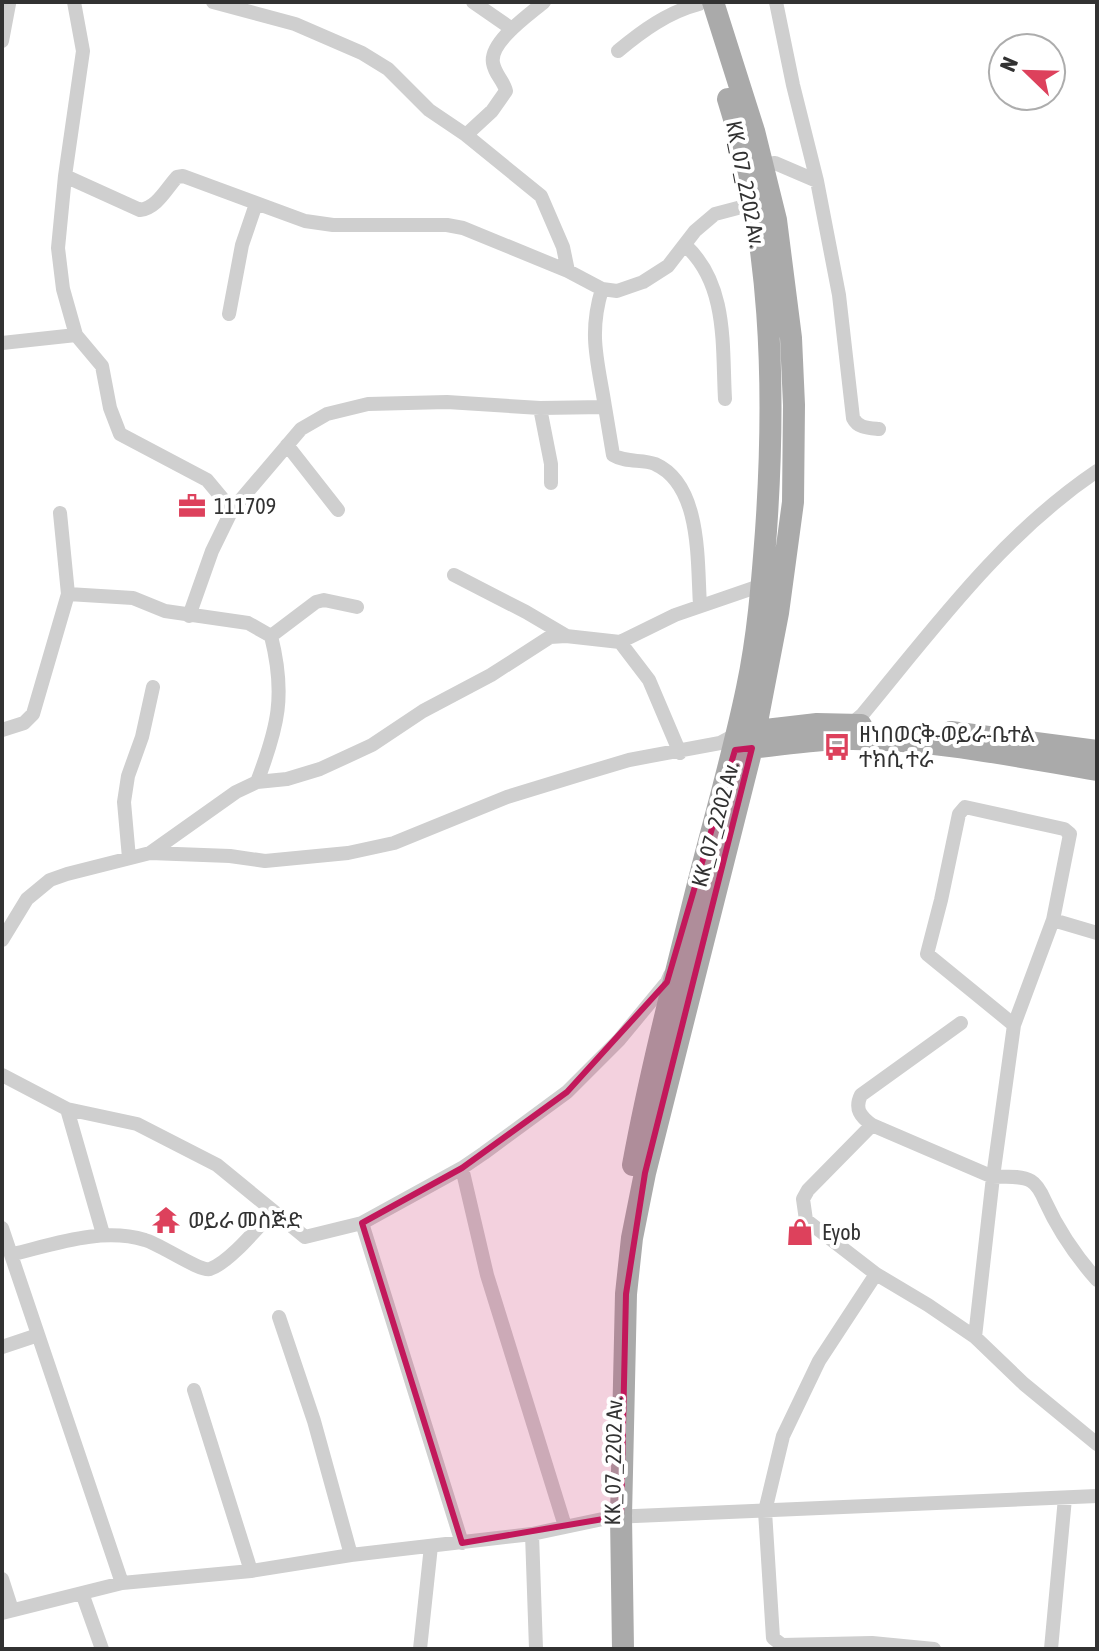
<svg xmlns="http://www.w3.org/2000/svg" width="1099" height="1651" font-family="'Asap Condensed','Noto Sans Ethiopic',sans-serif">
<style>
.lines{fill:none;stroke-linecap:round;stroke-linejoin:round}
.street{stroke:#cfcfcf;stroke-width:14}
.primary{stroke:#aaa;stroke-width:22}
.marked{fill:#c2185b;fill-opacity:0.2;stroke:#c2185b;stroke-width:6;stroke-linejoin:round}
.labels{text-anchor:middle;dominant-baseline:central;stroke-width:8;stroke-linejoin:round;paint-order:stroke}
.street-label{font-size:22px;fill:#323232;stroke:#fff}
.poi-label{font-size:22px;fill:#323232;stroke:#fff;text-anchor:start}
</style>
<rect width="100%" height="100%" fill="#fff"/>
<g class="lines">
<path class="street" d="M 74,2 L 83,51 L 65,176 L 58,248 L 63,289 L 76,335 L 102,366 L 110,408 L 120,434 L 207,480 L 232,510
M 213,2 L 295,24 L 362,53 L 388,69 L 429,110 L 466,135 L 541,196 L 563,247 L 568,271
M 473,2 L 512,29
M 776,2 L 793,85 L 817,181
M 2,41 L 9,4
M 618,51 C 642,31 668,12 699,4
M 466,135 L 492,111 L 506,91 C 504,81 495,75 493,63 C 489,42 530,14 544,2
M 762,165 L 775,163 L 817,181 L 839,295 L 853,418 C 858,428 868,428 879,429
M 65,176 L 140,210 C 157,208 166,189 177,177 L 183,176 L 305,221 L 333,225 L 447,225 L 463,228 L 568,271 L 602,289 L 617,291 L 643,282 L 668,266 L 695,231 L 715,214 L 753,204
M 686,246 C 728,285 722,346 725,399
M 229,314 L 242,245 L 256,204
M 2,343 L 76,335
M 605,407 L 613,455 C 626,463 642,459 655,464 C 702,485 697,562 700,605
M 540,408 L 551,464 L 551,483
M 287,445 L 338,510
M 454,575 L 526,612 L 565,635
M 68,594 L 133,598 L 165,611 L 248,623 L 271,636 C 286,695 278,727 257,782
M 189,616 L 212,551 L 232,510 L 301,429 L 327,414 L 368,404 L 447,402 L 540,408 L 605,407 C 598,362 588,335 602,289
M 271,636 L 316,602 L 324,600 L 357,607
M 620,642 L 649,680 L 680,753
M 850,725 L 862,715 C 934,628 1002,535 1097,471
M 2,730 L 24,723 L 33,714 L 68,594 L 60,513
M 150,853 L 236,792 L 257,782 L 287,779 L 320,769 L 372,745 L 423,711 L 491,675 L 550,637 L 566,636 L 620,642 L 675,615 L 762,585
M 129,858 L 124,802 L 128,776 L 142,737 L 153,687
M 1053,920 L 1097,933
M 2,940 L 27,899 L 50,880 L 67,874 L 150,853 L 230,856 L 265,861 L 348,853 L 394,843 L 507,797 L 582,774 L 629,760 L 720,743 L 737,734
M 961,1023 L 861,1095 C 854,1109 861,1117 872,1125 L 808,1190 L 803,1199 L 806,1220 L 876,1274 L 928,1305 L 975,1337 L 1024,1384 L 1097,1444
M 2,1075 L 67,1109 L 137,1124 L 217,1165 L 305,1237 L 362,1223 L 462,1168 L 484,1153 L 567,1092 L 619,1040 L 667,982 L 670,975
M 67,1109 L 103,1234
M 872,1125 L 993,1177 L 1014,1025 L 1053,920 L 1070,834 L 1064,829 L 965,807 L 959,814 L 941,900 L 927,954 L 1014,1025
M 462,1168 L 487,1275 L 565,1526
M 362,1223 L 462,1543
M 2,1228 L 122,1583
M 13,1254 C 55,1244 102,1227 145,1240 C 160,1244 200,1272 210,1269 C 230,1262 258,1227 273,1211
M 876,1274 L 819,1361 L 783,1436 L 765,1511 L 773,1638 L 782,1645 L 872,1643 L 934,1649
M 279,1317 L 314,1421 L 351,1555
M 975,1337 L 993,1177 C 1005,1177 1021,1175 1031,1181 C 1038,1185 1042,1194 1045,1201 C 1059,1232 1075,1255 1097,1280
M 2,1347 L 38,1335
M 194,1390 L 251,1571
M 532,1534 L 536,1649
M 2,1579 L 12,1610
M 82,1593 L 102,1649
M 2,1613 L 122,1583 L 251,1571 L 351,1555 L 532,1534 L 612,1517 L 1097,1496
M 420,1649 L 431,1546
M 1051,1649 L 1065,1498"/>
<path class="primary" d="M 951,732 L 1097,751
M 740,733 L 817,724 L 861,725
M 741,749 C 776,746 811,739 846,739 C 930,738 1014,756 1097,770
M 633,1165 C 651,1068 676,972 700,876 C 716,813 734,751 747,688 C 758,636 762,584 766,531 C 776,387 772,238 728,99
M 623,1649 L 621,1516 L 626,1294 L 632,1238 L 645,1173 L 752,748 L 778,613 L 793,502 L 794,405 L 791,338 L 776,220 L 754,131 L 713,2"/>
</g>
<path class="marked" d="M 752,748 L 645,1173 L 626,1294 L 621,1516 L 462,1543 L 362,1223 L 462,1168 L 567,1092 L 667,982 L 735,750 Z"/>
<defs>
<g id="office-bare" transform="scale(2.16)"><path d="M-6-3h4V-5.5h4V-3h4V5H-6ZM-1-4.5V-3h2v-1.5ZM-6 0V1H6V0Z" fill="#dd415c" stroke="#fff" stroke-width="2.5" paint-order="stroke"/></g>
<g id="bus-bare" transform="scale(2.16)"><path d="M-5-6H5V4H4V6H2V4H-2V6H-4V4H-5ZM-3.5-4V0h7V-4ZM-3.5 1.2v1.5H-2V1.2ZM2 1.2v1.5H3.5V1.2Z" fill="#dd415c" stroke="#fff" stroke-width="2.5" paint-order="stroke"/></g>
<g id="temple-bare" transform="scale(2.16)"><path d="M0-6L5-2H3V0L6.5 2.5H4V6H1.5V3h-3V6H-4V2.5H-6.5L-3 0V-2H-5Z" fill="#dd415c" stroke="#fff" stroke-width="2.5" paint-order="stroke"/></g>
<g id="shop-bare" transform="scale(2.16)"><path d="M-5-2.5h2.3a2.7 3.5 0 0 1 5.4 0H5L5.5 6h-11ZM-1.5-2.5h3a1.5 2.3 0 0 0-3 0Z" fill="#dd415c" stroke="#fff" stroke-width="2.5" paint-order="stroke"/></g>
</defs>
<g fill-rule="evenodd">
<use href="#office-bare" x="192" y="506"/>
<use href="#bus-bare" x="837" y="747"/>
<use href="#temple-bare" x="166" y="1220"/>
<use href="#shop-bare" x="800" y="1232"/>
</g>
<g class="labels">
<g class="street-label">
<text transform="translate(746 184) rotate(79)">KK_07_2202 Av.</text>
<text transform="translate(715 824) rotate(-75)">KK_07_2202 Av.</text>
<text transform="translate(613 1461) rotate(-89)">KK_07_2202 Av.</text>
</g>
<g class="poi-label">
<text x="214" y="506">111709</text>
<text x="859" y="734">ዘነበወርቅ-ወይራ-ቤተል<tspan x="859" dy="25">ተክሲ ተራ</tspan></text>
<text x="188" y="1220">ወይራ መስጅድ</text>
<text x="822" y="1232">Eyob</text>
</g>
</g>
<rect width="1099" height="1651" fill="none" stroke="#323232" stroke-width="8"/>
<g transform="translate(1027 72) rotate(293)"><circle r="38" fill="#ffffff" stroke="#adadad" stroke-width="2"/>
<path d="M0-6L14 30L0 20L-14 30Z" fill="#dd415c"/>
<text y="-12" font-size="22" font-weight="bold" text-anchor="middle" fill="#323232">N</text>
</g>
</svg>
